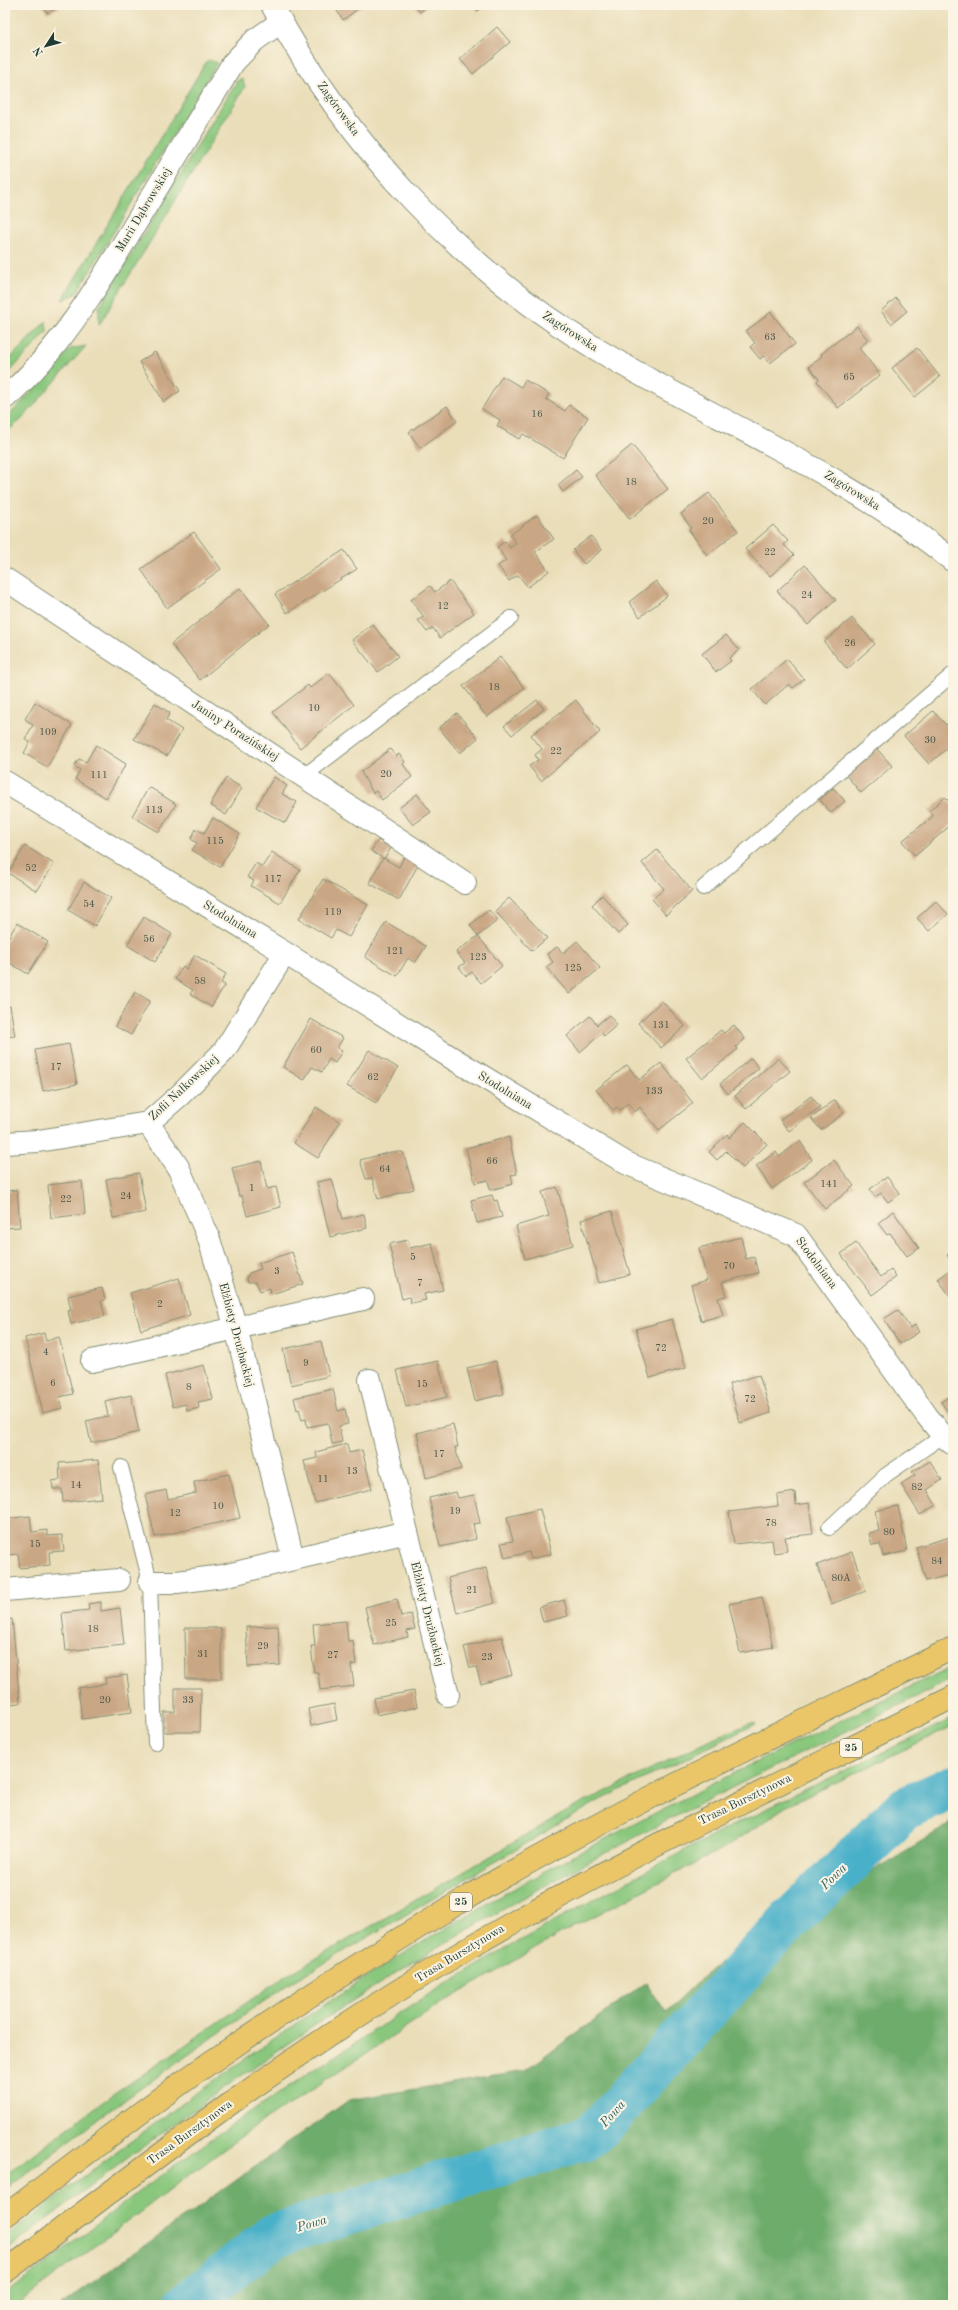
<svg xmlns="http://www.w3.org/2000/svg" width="958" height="2310" font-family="'Old Standard TT',serif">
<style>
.green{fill:#89c77d;stroke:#548258}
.forest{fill:#6eac6c;stroke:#467450}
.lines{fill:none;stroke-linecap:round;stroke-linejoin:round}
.river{stroke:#4ab0c9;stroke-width:44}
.building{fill:#caa784}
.service-casing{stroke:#848e76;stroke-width:16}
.minor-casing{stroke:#848e76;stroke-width:24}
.tertiary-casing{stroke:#848e76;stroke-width:24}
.primary-casing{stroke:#848e76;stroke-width:24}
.service{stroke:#fff;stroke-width:14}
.minor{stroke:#fff;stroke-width:22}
.tertiary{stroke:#fff;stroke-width:22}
.primary{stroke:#eac669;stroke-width:22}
.labels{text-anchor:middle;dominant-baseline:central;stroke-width:4;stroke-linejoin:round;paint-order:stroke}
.number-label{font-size:10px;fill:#4a5848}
.shield{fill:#fcf5e5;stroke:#617469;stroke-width:1}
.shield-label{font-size:11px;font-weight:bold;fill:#1f3d34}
.street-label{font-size:12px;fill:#1f3d34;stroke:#fcf5e5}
.water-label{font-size:13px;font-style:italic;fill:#2c6061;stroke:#fcf5e5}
</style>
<rect width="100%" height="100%" fill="#fcf5e5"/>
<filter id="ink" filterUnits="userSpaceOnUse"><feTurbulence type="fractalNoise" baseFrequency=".025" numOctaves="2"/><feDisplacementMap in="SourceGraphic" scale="8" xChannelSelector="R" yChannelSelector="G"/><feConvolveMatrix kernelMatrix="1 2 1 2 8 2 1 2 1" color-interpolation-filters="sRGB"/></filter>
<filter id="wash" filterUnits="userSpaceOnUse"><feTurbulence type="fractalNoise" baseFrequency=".012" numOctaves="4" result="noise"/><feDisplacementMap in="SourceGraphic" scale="16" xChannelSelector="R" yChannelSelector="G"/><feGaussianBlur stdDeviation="0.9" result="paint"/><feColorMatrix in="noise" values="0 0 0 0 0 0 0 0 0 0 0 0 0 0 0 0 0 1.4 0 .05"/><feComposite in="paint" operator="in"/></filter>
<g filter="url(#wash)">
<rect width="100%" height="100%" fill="#eadeb9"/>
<path class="green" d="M 209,60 L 217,63 L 76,294 L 62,300 L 206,62 Z
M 242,78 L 245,87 L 99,325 L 99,307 L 237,81 Z
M 46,321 L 47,332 L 5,377 L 5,364 Z
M 86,346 L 22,419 L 5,433 L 5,420 L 70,349 Z
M 953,1666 L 953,1679 C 776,1766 598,1850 429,1953 C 280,2043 142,2145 5,2252 L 5,2237 C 165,2113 329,1993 506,1893 C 652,1811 803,1739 953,1666 Z
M 953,1718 L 953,1726 L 785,1807 L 728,1846 L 564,1932 L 439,2005 L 243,2135 L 16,2305 L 5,2305 L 5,2295 L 146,2186 L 244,2116 L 437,1989 L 556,1920 L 717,1833 Z
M 754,1722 L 756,1724 L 600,1800 L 287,1985 L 106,2113 L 5,2190 L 5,2175 L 100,2104 L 281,1979 L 571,1809 L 715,1737 Z"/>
<path class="forest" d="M 953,1822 L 953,2305 L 61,2305 L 349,2100 L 525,2071 L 646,1982 L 666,2012 L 711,1969 Z"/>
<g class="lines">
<path class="river" d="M 186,2305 L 273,2236 L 592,2136 L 782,1928 L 904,1809 L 953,1787"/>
</g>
<g id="blocks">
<path class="building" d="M 43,5 L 65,5 L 47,13 Z
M 333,5 L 363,5 L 343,20 Z
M 414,5 L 428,5 L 420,12 Z
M 473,5 L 485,5 L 478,11 Z
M 497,27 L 510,42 L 473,74 L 460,59 Z
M 896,298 L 907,311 L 891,324 L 881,311 Z
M 771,312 L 795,344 L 770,363 L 764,356 L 760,359 L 750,347 L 755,343 L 746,331 Z
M 857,326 L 868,340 L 859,348 L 880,375 L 838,408 L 817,381 L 819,379 L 809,367 L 822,356 L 821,354 Z
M 917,348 L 940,377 L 915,397 L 892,368 Z
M 155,352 L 180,391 L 164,402 L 139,362 Z
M 502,376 L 521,387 L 525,380 L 549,394 L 546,399 L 565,411 L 569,405 L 588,417 L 563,458 L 523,434 L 519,439 L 497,426 L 500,420 L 482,409 Z
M 447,406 L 457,421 L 420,448 L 409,432 Z
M 632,445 L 668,489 L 630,519 L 595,475 Z
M 576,470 L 582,477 L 563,492 L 558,485 Z
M 709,493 L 738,531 L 707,555 L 689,530 L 691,528 L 681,514 Z
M 537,515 L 554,539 L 535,552 L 549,571 L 528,587 L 518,575 L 509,581 L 498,566 L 506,560 L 497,547 L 505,541 L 510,548 L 516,543 L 510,535 Z
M 773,525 L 788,541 L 784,545 L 794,555 L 770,576 L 745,549 Z
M 194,532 L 221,569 L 167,608 L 141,569 Z
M 591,536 L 602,550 L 584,564 L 573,550 Z
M 344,550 L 357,569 L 287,613 L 275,594 Z
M 805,565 L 836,600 L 808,625 L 777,591 Z
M 450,581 L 474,613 L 440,638 L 433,628 L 427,632 L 418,620 L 424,617 L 411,600 L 430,586 L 435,592 Z
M 656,581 L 667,596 L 640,617 L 629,602 Z
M 240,588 L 269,624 L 200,680 L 171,644 Z
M 852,618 L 875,644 L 847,669 L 824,642 Z
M 372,624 L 398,656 L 378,672 L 352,640 Z
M 726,635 L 739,650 L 729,658 L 731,661 L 716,672 L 702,654 Z
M 500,657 L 524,688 L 487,717 L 463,686 Z
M 787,659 L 804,679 L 793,688 L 789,684 L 765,705 L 752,689 Z
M 329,673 L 354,705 L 300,748 L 273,712 L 308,685 L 310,688 Z
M 537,700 L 544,709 L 512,735 L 504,726 Z
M 576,700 L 600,732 L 541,781 L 529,766 L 538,760 L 535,755 L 542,749 L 531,735 Z
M 35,702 L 72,725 L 47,767 L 24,753 L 30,742 L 25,739 L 33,725 L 25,719 Z
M 155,703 L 170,713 L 166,720 L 182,730 L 167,756 L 134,739 Z
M 933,711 L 946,725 L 951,721 L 953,723 L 953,743 L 929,764 L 904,736 Z
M 457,713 L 478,738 L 460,753 L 439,728 Z
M 96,745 L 126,764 L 106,798 L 75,779 L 80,770 L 74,766 L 79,759 L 86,762 Z
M 390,749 L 396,756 L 399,754 L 405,762 L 403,764 L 412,777 L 382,800 L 376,791 L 373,793 L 361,772 Z
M 877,749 L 892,766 L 861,793 L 846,775 Z
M 274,777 L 287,786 L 282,794 L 297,802 L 285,823 L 256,807 Z
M 226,778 L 242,788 L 226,815 L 210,805 Z
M 149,787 L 176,804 L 159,832 L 132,816 Z
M 833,788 L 845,801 L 831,813 L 820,800 Z
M 417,794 L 431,812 L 413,825 L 399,808 Z
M 945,797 L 953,806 L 953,823 L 915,856 L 902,841 L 933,816 L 929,811 Z
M 213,818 L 240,834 L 220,867 L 192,850 L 197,843 L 191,839 L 196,829 L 204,833 Z
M 378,840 L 391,848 L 384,859 L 371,851 Z
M 25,846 L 54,864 L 37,891 L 8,873 Z
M 657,850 L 692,891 L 666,915 L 652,899 L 664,889 L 642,863 Z
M 272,852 L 300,870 L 280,903 L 251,886 L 254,881 L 247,877 L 256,863 L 262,867 Z
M 404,857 L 418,865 L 399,900 L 369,883 L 383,858 L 399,867 Z
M 323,879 L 368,905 L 349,937 L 336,930 L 331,938 L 299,919 Z
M 84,882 L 111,898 L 95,926 L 68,910 Z
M 602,895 L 628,925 L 618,934 L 592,905 Z
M 509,898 L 547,938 L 532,951 L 495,911 Z
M 936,901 L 948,914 L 929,931 L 917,918 Z
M 489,910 L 498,920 L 478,936 L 470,925 Z
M 144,917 L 172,934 L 155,962 L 127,945 Z
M 386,922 L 426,946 L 415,963 L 408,958 L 397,976 L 365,957 Z
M 17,923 L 48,942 L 28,974 L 5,960 L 5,943 Z
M 478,936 L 502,966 L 481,983 L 472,972 L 466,976 L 459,967 L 465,963 L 456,952 Z
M 577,941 L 600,968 L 569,994 L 546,967 L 553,962 L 547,954 L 557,947 L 563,953 Z
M 195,955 L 226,974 L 221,983 L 225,985 L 211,1007 L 190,994 L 193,990 L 175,979 L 183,966 L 186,969 Z
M 135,992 L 150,1001 L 131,1035 L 115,1026 Z
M 662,1001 L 685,1026 L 661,1048 L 638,1023 Z
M 10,1006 L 15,1036 L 5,1037 L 5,1007 Z
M 609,1015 L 617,1025 L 604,1036 L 602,1033 L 580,1052 L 567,1036 L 590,1016 L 597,1025 Z
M 311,1019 L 343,1038 L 337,1048 L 342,1051 L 335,1063 L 329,1059 L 322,1072 L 312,1067 L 304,1080 L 283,1067 Z
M 734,1025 L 745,1039 L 736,1047 L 738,1049 L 702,1078 L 686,1058 L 721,1030 L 724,1033 Z
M 69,1044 L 77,1084 L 43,1091 L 35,1050 Z
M 369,1050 L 398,1068 L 376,1103 L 347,1086 Z
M 751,1058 L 759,1068 L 728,1094 L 720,1084 Z
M 778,1058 L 790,1071 L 746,1109 L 735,1096 Z
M 661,1063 L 693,1103 L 659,1130 L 640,1107 L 635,1112 L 628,1103 L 620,1110 L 617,1107 L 613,1110 L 596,1090 L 627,1065 L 639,1080 Z
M 5,1079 L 8,1094 L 5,1095 Z
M 811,1096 L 820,1107 L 789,1131 L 780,1120 Z
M 835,1100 L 844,1113 L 821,1130 L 811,1118 Z
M 316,1107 L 340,1122 L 318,1158 L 294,1143 Z
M 745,1122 L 767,1144 L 743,1168 L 726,1151 L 717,1160 L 709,1152 L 727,1134 L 729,1138 Z
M 509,1137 L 517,1174 L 511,1175 L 513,1184 L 490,1190 L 488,1180 L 475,1183 L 466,1148 Z
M 800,1141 L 812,1160 L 772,1189 L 756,1166 L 776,1152 L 779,1157 Z
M 391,1152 L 403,1152 L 414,1189 L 378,1199 L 372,1178 L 366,1179 L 360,1160 Z
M 834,1160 L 854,1186 L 825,1209 L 804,1182 Z
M 261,1161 L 267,1189 L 276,1187 L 281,1207 L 247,1216 L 242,1196 L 239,1196 L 232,1168 Z
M 139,1173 L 146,1212 L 113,1218 L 106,1179 Z
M 887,1177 L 900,1194 L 888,1202 L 881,1193 L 875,1197 L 870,1189 Z
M 332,1179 L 343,1219 L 364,1214 L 367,1228 L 330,1237 L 317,1182 Z
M 82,1181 L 85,1214 L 51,1218 L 48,1185 Z
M 557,1187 L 573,1245 L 525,1259 L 516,1226 L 549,1216 L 542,1192 Z
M 17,1190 L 20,1227 L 5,1228 L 5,1191 Z
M 492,1195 L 494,1201 L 497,1200 L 502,1217 L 477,1223 L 471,1200 Z
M 612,1211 L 630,1274 L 599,1283 L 581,1220 Z
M 893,1211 L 919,1248 L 907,1256 L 890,1233 L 887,1235 L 878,1223 Z
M 741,1237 L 746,1259 L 754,1257 L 758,1273 L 722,1282 L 726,1296 L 718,1298 L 723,1315 L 701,1321 L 691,1285 L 707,1280 L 699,1248 Z
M 408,1240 L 410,1248 L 432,1243 L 443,1290 L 424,1294 L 426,1300 L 411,1303 L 409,1297 L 402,1299 L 389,1244 Z
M 856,1243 L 881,1277 L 891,1270 L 896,1277 L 872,1295 L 841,1254 Z
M 953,1251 L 953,1265 L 947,1255 Z
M 292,1252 L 303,1284 L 271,1294 L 270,1288 L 260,1291 L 256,1282 L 248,1282 L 247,1278 L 249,1273 L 261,1269 L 259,1263 Z
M 953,1268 L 953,1300 L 938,1279 Z
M 179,1278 L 190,1315 L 141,1330 L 130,1293 Z
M 102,1288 L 105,1300 L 101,1301 L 105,1316 L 71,1324 L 68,1311 L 71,1310 L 68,1296 Z
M 898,1310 L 910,1328 L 915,1325 L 919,1332 L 900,1344 L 884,1319 Z
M 672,1319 L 686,1368 L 650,1378 L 636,1329 Z
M 44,1333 L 46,1341 L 59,1337 L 73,1394 L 59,1397 L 62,1408 L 43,1413 L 25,1338 Z
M 321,1341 L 329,1376 L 291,1385 L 283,1349 Z
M 438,1361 L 447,1397 L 406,1407 L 397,1370 Z
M 496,1361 L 504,1394 L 475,1401 L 467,1368 Z
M 204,1365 L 213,1399 L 198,1402 L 199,1408 L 187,1411 L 186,1404 L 173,1407 L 165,1375 Z
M 759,1375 L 771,1413 L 740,1423 L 729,1384 Z
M 333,1389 L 338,1411 L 345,1409 L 348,1424 L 339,1426 L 342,1442 L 332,1444 L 328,1423 L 307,1427 L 306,1419 L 302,1420 L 299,1409 L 297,1410 L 294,1398 Z
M 953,1394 L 953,1419 L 941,1402 Z
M 131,1395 L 139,1432 L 91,1443 L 86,1421 L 108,1416 L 105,1401 Z
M 453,1424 L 458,1447 L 455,1447 L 461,1469 L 426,1478 L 417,1433 Z
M 347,1444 L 349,1453 L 362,1450 L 372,1489 L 315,1503 L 304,1461 L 317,1458 L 316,1452 Z
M 98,1460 L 102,1498 L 63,1502 L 62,1489 L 53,1489 L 52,1481 L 60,1480 L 59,1463 Z
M 930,1461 L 942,1480 L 927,1490 L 936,1505 L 920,1515 L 901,1484 L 915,1475 L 912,1472 Z
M 229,1474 L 240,1518 L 155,1537 L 145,1495 L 166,1490 L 168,1499 L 196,1493 L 194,1482 Z
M 456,1492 L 458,1498 L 474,1495 L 480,1523 L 473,1524 L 476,1539 L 440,1547 L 429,1498 Z
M 795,1492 L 796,1505 L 809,1503 L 813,1534 L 785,1537 L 787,1551 L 774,1553 L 772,1540 L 734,1544 L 729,1512 L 778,1506 L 777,1495 Z
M 898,1506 L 907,1551 L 883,1556 L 880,1544 L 872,1545 L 869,1533 L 879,1531 L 875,1511 Z
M 540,1509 L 551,1554 L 531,1559 L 529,1552 L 505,1558 L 501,1543 L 513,1541 L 507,1517 Z
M 30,1516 L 32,1532 L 47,1530 L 47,1536 L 62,1535 L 64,1551 L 49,1552 L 50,1565 L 20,1568 L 18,1554 L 8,1555 L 5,1519 Z
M 950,1537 L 953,1547 L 953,1574 L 926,1581 L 916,1547 Z
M 852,1552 L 866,1591 L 831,1604 L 817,1565 Z
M 486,1568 L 495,1603 L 457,1613 L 448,1578 Z
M 762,1597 L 773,1647 L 740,1653 L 729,1604 Z
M 397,1599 L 401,1616 L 411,1614 L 415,1629 L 407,1631 L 408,1637 L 374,1645 L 365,1607 Z
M 564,1600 L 568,1616 L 543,1622 L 539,1607 Z
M 101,1602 L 101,1611 L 120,1608 L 124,1645 L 66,1651 L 62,1613 L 89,1610 L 88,1604 Z
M 12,1619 L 20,1703 L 9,1704 L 7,1686 L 5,1686 L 5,1620 Z
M 346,1621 L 348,1641 L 353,1641 L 356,1664 L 351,1665 L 354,1686 L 320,1690 L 318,1672 L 314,1672 L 311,1646 L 315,1646 L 313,1624 Z
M 278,1626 L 280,1665 L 248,1667 L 246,1627 Z
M 185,1628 L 221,1628 L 221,1679 L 186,1679 Z
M 502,1637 L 512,1675 L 481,1684 L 476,1667 L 470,1668 L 464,1647 Z
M 127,1675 L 132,1712 L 82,1719 L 78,1688 L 106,1684 L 105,1678 Z
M 175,1688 L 201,1688 L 200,1732 L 164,1732 L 164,1712 L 175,1712 Z
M 414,1691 L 417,1707 L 377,1715 L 374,1698 Z
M 334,1704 L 337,1720 L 311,1726 L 308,1709 Z"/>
</g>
</g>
<g filter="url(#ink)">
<use href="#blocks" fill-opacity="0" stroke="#848e76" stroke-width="1"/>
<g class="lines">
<g class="service-casing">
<path id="service" d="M 304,776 L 511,618
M 703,888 L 953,674
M 121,1467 L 150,1582 L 155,1743
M 829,1528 L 886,1475 L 943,1436"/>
</g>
<g class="minor-casing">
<path id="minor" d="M 5,579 L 465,883
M 5,782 L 285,953 L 452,1058 L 626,1163 L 796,1235 L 927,1416 L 943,1436 L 953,1444
M 148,1123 L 178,1167 L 208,1236 L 236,1328 L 293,1559
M 5,1143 L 38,1141 L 148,1123 L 180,1095 L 224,1051 L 285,953
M 92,1361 L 363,1299
M 370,1380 L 407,1532
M 150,1582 L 177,1582 L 223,1576 L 407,1532 L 448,1695
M 5,1590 L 119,1580"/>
</g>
<g class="tertiary-casing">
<path id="tertiary" d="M 272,5 C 348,146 461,268 598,350 C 717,422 844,472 953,561
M 5,398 C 61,349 99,284 137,221 C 169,169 201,116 233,63 L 255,40 L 281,22"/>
</g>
<g class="primary-casing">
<path id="primary" d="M 5,2216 C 80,2159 154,2100 233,2047 C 305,1998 379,1951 453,1906 C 614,1810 785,1731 953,1648
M 5,2272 C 153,2159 301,2046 462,1952 C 621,1858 788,1780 953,1697"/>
</g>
<use href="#service" class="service"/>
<use href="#minor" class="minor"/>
<use href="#tertiary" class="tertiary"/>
<use href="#primary" class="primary"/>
</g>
</g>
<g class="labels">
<g class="number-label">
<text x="770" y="337">63</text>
<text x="849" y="377">65</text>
<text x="537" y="414">16</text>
<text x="631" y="482">18</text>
<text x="708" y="521">20</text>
<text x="770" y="552">22</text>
<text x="807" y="595">24</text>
<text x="443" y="606">12</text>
<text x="850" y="643">26</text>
<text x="494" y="687">18</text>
<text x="314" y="708">10</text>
<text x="48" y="732">109</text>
<text x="930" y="740">30</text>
<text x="556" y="751">22</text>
<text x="386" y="774">20</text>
<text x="99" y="775">111</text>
<text x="154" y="810">113</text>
<text x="215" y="841">115</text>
<text x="31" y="868">52</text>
<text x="273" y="879">117</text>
<text x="89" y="904">54</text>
<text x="333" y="912">119</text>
<text x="149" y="939">56</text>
<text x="395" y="951">121</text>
<text x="478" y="957">123</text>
<text x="573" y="968">125</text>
<text x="200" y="981">58</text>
<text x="661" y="1025">131</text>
<text x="316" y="1050">60</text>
<text x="56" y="1067">17</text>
<text x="373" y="1077">62</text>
<text x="654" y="1091">133</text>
<text x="492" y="1161">66</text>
<text x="385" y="1169">64</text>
<text x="829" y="1184">141</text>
<text x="252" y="1188">1</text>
<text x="126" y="1196">24</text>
<text x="66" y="1199">22</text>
<text x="413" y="1257">5</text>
<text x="729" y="1266">70</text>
<text x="277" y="1271">3</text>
<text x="420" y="1283">7</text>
<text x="160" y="1304">2</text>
<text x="661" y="1348">72</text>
<text x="46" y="1352">4</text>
<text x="306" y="1363">9</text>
<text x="53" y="1383">6</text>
<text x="422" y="1384">15</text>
<text x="189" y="1387">8</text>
<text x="750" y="1399">72</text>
<text x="439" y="1454">17</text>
<text x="352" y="1471">13</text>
<text x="323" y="1479">11</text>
<text x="76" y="1485">14</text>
<text x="917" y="1487">82</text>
<text x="218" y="1506">10</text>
<text x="455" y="1511">19</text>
<text x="175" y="1513">12</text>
<text x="771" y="1523">78</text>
<text x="889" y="1532">80</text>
<text x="35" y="1544">15</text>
<text x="937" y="1561">84</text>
<text x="841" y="1578">80A</text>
<text x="472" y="1590">21</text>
<text x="391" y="1623">25</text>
<text x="93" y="1629">18</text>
<text x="263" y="1646">29</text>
<text x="203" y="1654">31</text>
<text x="333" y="1655">27</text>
<text x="487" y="1657">23</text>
<text x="105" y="1700">20</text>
<text x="188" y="1700">33</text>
</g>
<g class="shield">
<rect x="840" y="1739" width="22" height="18" rx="3"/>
<rect x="450" y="1893" width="22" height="18" rx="3"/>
</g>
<g class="shield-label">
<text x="851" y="1748">25</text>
<text x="461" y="1902">25</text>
</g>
<g class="street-label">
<text transform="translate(338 109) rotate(54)">Zagórowska</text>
<text transform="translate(144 210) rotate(-59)">Marii Dąbrowskiej</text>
<text transform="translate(570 332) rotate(33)">Zagórowska</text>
<text transform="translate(852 491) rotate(32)">Zagórowska</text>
<text transform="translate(235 731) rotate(33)">Janiny Porazińskiej</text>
<text transform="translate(230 920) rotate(31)">Stodolniana</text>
<text transform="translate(184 1088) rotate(-43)">Zofii Nałkowskiej</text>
<text transform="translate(505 1091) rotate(31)">Stodolniana</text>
<text transform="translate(816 1263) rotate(53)">Stodolniana</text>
<text transform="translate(236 1335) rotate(75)">Elżbiety Drużbackiej</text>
<text transform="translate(427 1614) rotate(76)">Elżbiety Drużbackiej</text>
<text transform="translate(745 1800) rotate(-26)">Trasa Bursztynowa</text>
<text transform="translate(460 1954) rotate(-31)">Trasa Bursztynowa</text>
<text transform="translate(190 2133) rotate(-36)">Trasa Bursztynowa</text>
</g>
<g class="water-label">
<text transform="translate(834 1877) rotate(-45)">Powa</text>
<text transform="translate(613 2114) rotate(-48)">Powa</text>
<text transform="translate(312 2224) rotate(-17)">Powa</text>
</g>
</g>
<rect width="958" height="2310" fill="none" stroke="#fcf5e5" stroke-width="20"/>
<g transform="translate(46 46) rotate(234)" stroke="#fcf5e5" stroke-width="3" paint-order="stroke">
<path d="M0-3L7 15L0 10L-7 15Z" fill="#1f3d34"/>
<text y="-6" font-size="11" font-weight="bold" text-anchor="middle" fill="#1f3d34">N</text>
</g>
</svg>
